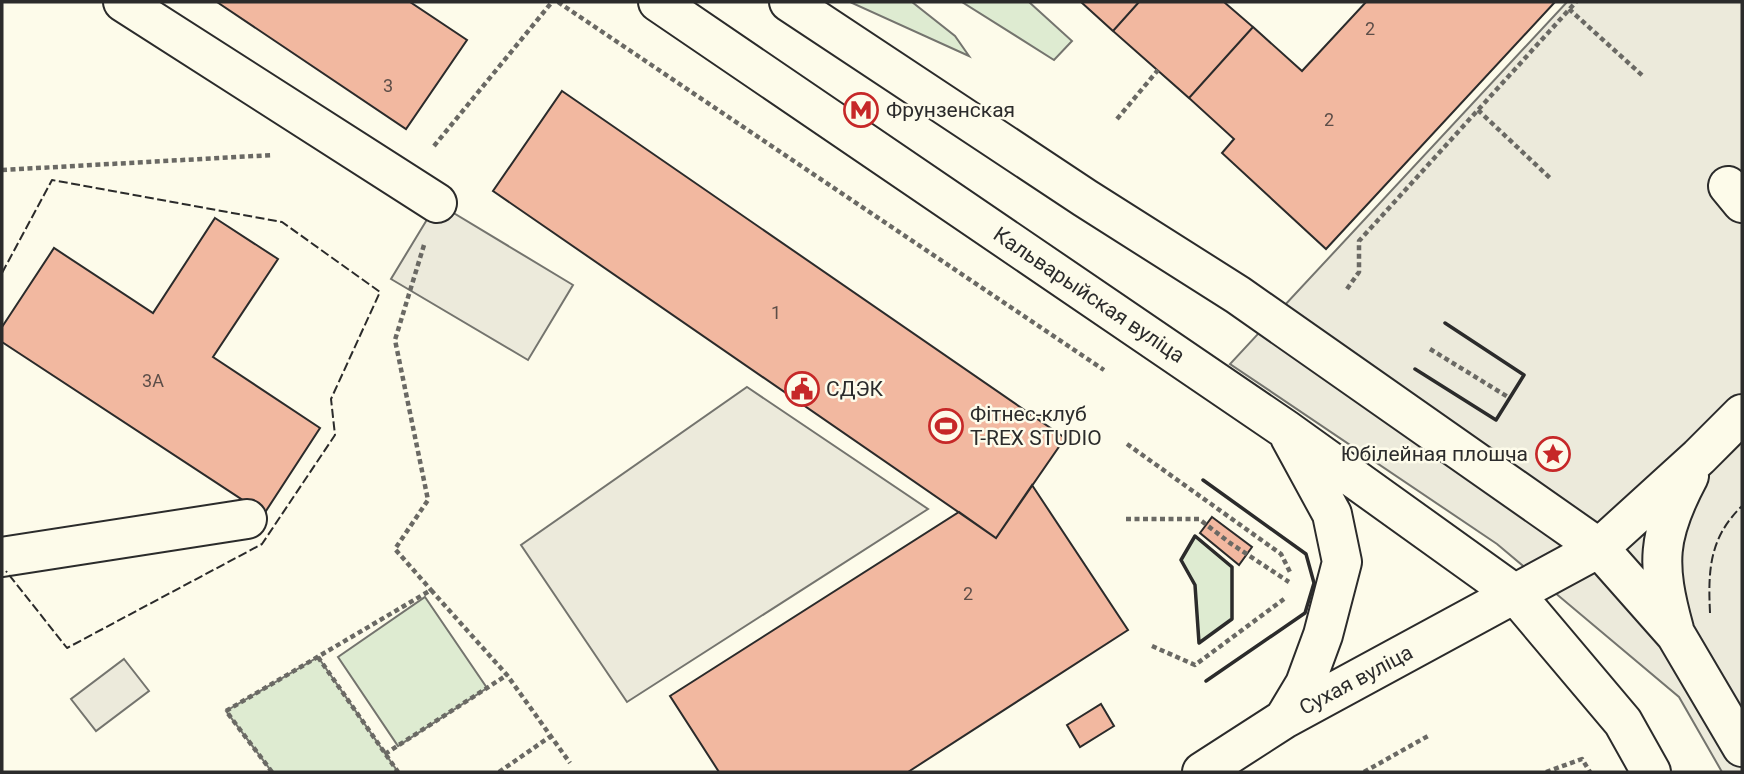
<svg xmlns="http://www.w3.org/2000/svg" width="1744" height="774" font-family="Roboto,sans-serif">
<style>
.green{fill:#deebd1;stroke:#74746e;stroke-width:2}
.parking{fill:#eceadb;stroke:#74746e;stroke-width:2}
.building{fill:#f2b8a0;stroke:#2b2b2b;stroke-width:2}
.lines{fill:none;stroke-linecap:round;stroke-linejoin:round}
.minor-casing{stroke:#2b2b2b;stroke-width:42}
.major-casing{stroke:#2b2b2b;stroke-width:42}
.path{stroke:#6a6964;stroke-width:4.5;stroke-dasharray:5 3.5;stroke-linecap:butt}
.minor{stroke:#fdfbea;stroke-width:38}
.major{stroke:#fdfbea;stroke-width:38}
.fence{stroke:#2b2b2b;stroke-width:2;stroke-dasharray:9 3.5;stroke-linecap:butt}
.wall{stroke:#2b2b2b;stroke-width:3.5}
.labels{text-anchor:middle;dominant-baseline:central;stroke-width:5;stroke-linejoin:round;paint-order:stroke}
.number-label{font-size:18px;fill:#5d4e48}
.poi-label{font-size:21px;fill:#2b2b2b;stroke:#fdfbea;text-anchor:start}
.street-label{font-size:21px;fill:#2b2b2b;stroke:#fdfbea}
</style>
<rect width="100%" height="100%" fill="#fdfbea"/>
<path class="green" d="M 853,2 L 912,2 L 955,36 L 969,56 L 852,3 Z
M 962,2 L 1029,2 L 1072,41 L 1054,60 Z
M 1195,536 L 1232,567 L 1232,619 L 1199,643 L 1195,585 L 1181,560 Z
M 425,597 L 487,688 L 398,746 L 338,657 Z
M 318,657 L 398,772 L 272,772 L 226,711 Z"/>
<path class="parking" d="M 1567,2 L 1742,2 L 1742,772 L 1722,772 L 1679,697 L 1497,544 L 1230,364 Z
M 437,203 L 573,285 L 528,360 L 391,279 Z
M 747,387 L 928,509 L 627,702 L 521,545 Z
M 124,659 L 149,691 L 96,731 L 71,699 Z"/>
<path class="building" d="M 217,2 L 410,2 L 467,40 L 406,129 Z
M 1081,2 L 1139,2 L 1113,31 Z
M 1139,2 L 1224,2 L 1253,27 L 1189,98 L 1113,31 Z
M 1366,2 L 1555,2 L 1326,249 L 1222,153 L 1234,139 L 1189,98 L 1253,27 L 1302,71 Z
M 562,91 L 1065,438 L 996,538 L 493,191 Z
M 215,218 L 278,259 L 213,357 L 320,428 L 264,514 L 2,342 L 2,327 L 54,248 L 153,313 Z
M 1032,485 L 1128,630 L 908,772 L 719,772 L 670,696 L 959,512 L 996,538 Z
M 1212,517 L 1252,547 L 1239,565 L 1200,533 Z
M 1101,704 L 1114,726 L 1080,747 L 1067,725 Z"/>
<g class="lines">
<g class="minor-casing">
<path id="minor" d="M 123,2 L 437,203
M 1728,186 L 1742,203
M 2,557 L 247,519"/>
</g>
<g class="major-casing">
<path id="major" d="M 658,2 L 1285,429 L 1515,594 L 1623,722 L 1651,772
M 789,2 L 1085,198 L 1238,295 L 1599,548 L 1676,635 L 1742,747
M 1674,629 C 1656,564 1657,536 1689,476
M 1284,719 L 1305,684 L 1323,635 L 1342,562 L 1332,514 L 1290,437
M 1202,772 L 1284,719 L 1599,548 L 1699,457 L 1742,414"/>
</g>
<path class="path" d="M 558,2 L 1104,370
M 1569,9 L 1644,77
M 1478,110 L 1551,179
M 1117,119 L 1158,70
M 434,146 L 552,2
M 2,170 L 273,155
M 424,245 L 395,340 L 428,500 L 395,549 L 431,590
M 1347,289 L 1359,272 L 1359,241 L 1576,2
M 1430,349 L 1508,397
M 1127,444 L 1281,554 L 1290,572
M 1126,519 L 1199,519 L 1230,543 L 1289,582
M 1152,646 L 1195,665 L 1284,599
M 318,657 L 398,772
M 385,754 L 507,675
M 272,772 L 226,711 L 431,590 L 507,675 L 570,763
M 499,772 L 551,736
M 1364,772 L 1428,736
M 1546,772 L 1582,759 L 1590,772"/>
<use href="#minor" class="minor"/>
<use href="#major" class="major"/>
<path class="fence" d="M 2,273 L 52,180 L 282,222 L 380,292 L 331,399 L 335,435 L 262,544 L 67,648 L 6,571
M 1710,613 C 1708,571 1709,538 1742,506"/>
<path class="wall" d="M 1415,369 L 1496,420 L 1524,375 L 1445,323
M 1203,480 L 1306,554 L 1314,583 L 1305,613 L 1206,681
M 1195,536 L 1232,567 L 1232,619 L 1199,643 L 1195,585 L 1181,560 Z"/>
</g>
<defs>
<g id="metro-ring" transform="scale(1.75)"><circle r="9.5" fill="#fdfbea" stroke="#c62828" stroke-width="1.5"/><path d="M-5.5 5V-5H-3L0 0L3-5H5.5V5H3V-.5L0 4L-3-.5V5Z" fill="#c62828"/></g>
<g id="civic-ring" transform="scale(1.75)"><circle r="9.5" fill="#fdfbea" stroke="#c62828" stroke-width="1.5"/><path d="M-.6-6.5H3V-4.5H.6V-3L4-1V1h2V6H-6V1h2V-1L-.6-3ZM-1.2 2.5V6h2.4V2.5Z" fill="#c62828"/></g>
<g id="stadium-ring" transform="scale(1.75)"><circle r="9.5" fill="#fdfbea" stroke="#c62828" stroke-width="1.5"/><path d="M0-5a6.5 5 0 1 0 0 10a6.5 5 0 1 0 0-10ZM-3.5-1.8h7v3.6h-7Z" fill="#c62828"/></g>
<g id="sight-ring" transform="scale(1.75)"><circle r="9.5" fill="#fdfbea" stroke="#c62828" stroke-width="1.5"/><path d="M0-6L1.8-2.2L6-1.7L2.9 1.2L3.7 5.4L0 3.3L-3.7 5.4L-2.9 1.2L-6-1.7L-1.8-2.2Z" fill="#c62828"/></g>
</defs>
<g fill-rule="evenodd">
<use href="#metro-ring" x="861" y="110"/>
<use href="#civic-ring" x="802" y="389"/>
<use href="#stadium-ring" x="946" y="426"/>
<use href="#sight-ring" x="1553" y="454"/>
</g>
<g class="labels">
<g class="number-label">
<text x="1370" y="28">2</text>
<text x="388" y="85">3</text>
<text x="1329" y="119">2</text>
<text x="776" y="312">1</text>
<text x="153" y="380">3А</text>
<text x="968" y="593">2</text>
</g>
<g class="poi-label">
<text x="886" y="110">Фрунзенская</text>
<text x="826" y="389">СДЭК</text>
<text x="970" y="414">Фітнес-клуб<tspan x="970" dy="24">T-REX STUDIO</tspan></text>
<text x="1528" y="454" text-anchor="end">Юбілейная плошча</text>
</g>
<g class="street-label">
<text transform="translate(1089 295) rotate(34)">Кальварыйская вуліца</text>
<text transform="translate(1356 680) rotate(-28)">Сухая вуліца</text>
</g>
</g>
<rect width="1744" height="774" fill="none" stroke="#2b2b2b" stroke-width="7"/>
</svg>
